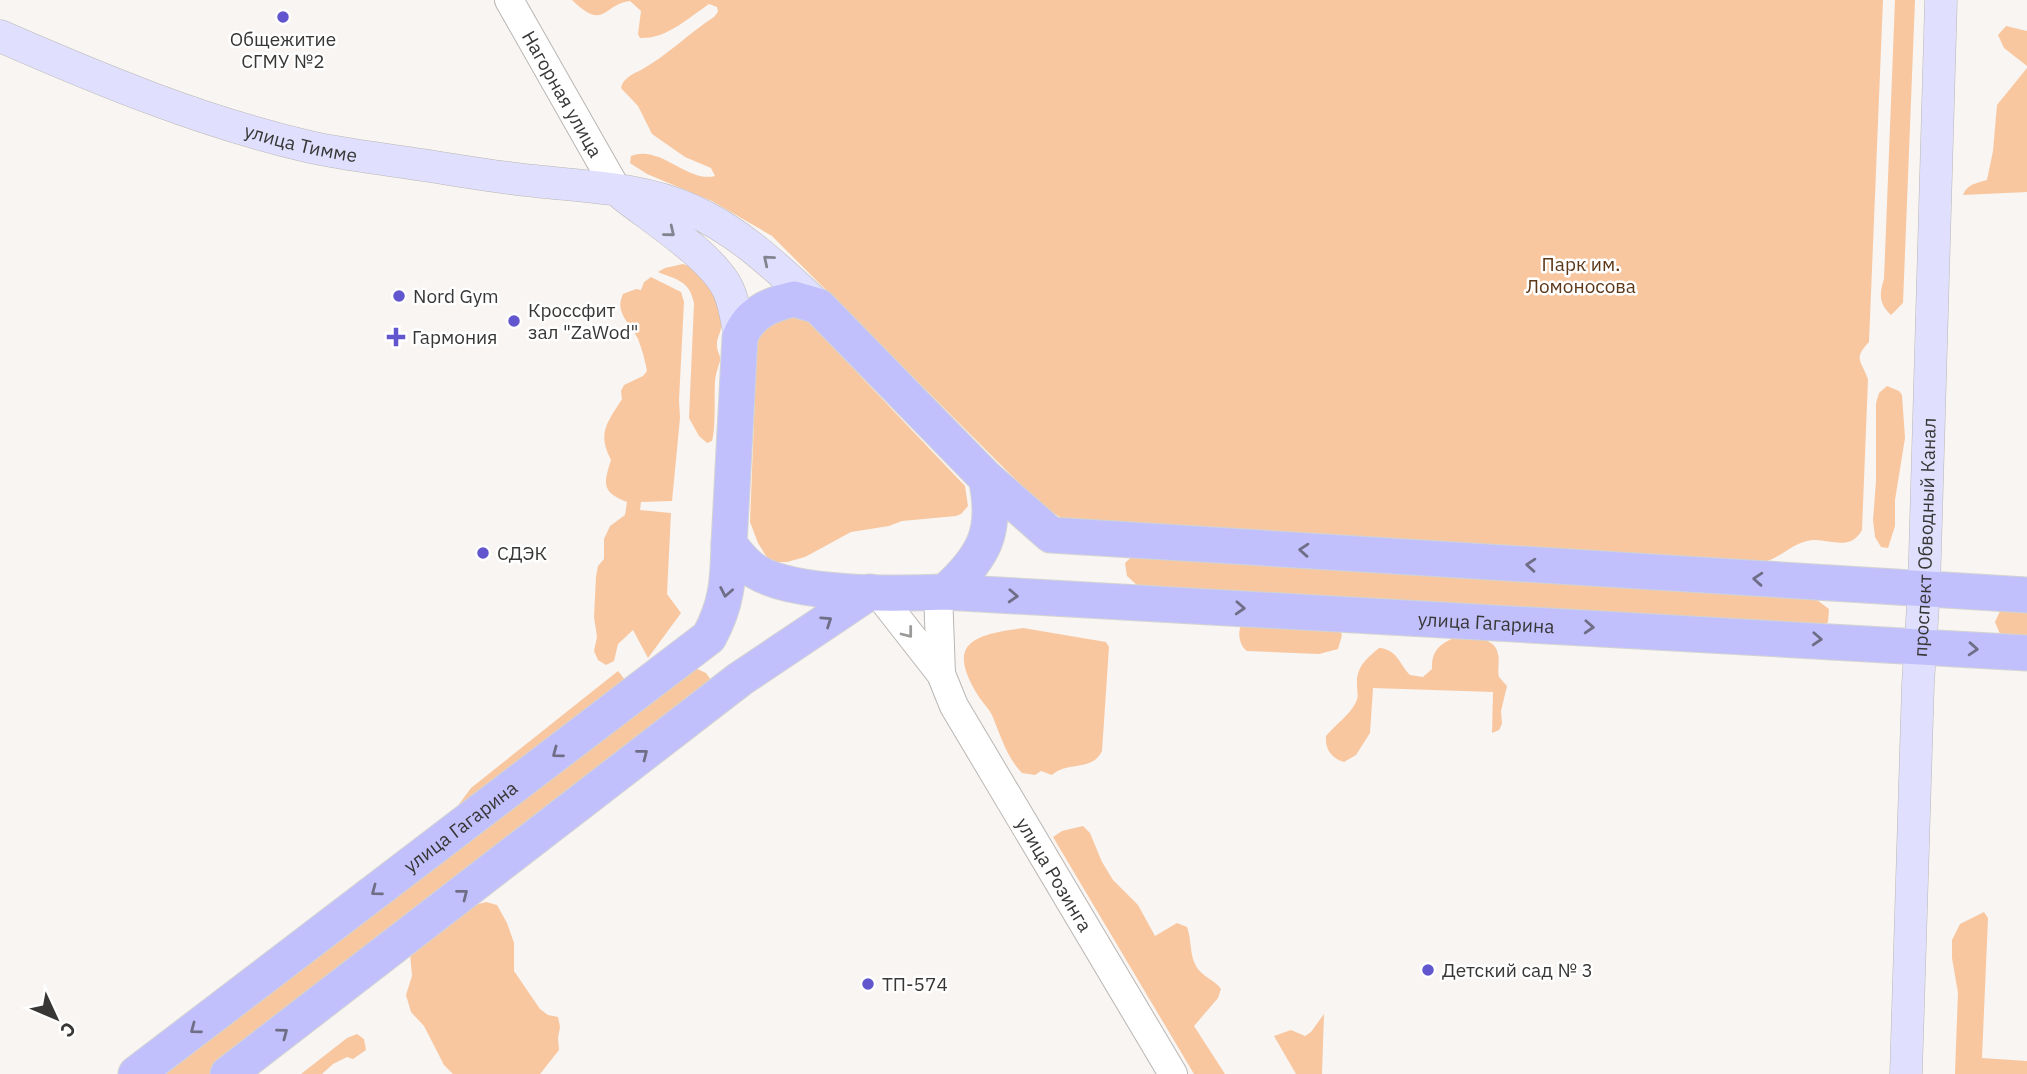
<svg xmlns="http://www.w3.org/2000/svg" width="2027" height="1074" font-family="'IBM Plex Sans',sans-serif">
<style>
.green{fill:#f8c7a0}
.lines{fill:none;stroke-linecap:round;stroke-linejoin:round}
.tertiary-casing{stroke:#b9b6b4;stroke-width:30}
.secondary-casing{stroke:#b9b6b4;stroke-width:33}
.primary-casing{stroke:#d3d3d3;stroke-width:37}
.tertiary{stroke:#fff;stroke-width:28}
.secondary{stroke:#e0e0fe;stroke-width:32}
.primary{stroke:#c1c0fd;stroke-width:35}
.oneway{stroke:#848390}
.oneway2{stroke:#6f6e86}
.oneway3{stroke:#9c9b9a}
.poi-dot{fill:#6156ce;stroke:#fff;stroke-width:2.5}
.labels{text-anchor:middle;dominant-baseline:central;stroke-width:5;stroke-linejoin:round;paint-order:stroke}
.poi-label{font-size:19px;fill:#383736;stroke:#fff;text-anchor:start}
.street-label{font-size:19px;fill:#383736;stroke:#fff}
.park-label{font-size:19px;fill:#5c3818;stroke:#fff}
</style>
<rect width="100%" height="100%" fill="#f8f5f2"/>
<path class="green" d="M 572,0 L 1883,0 L 1869,342 C 1853,359 1861,360 1868,379 L 1862,530 C 1849,554 1826,536 1807,541 C 1791,545 1782,556 1767,561 L 1084,525 L 1066,521 L 1041,505 L 772,236 L 712,201 L 647,174 L 630,163 L 631,156 C 660,144 687,183 715,176 L 711,168 L 685,157 L 652,134 L 638,106 L 621,88 C 623,78 633,74 641,70 C 668,55 689,33 714,17 L 718,12 L 717,7 L 709,4 C 688,18 667,39 640,38 L 638,34 L 641,11 L 630,1 C 603,4 605,32 572,0 Z
M 1895,0 L 1915,0 L 1903,303 L 1891,315 C 1879,304 1879,294 1884,279 Z
M 2006,26 L 2027,31 L 2027,66 L 2004,48 L 1998,35 Z
M 2027,68 L 2027,192 L 1963,195 C 1967,184 1977,183 1987,180 L 1993,151 L 1997,105 Z
M 683,264 C 705,271 721,302 721,325 C 722,332 716,338 717,346 C 717,352 721,355 720,361 C 718,368 715,375 715,382 C 714,399 716,426 712,441 L 707,443 L 699,436 L 689,418 L 694,303 C 689,280 677,280 658,272 L 665,268 Z
M 651,277 L 681,292 L 684,302 L 679,400 L 680,418 L 672,501 L 641,502 L 640,510 L 671,513 L 667,594 L 681,613 L 648,658 L 633,630 L 618,644 L 614,661 L 606,665 L 598,660 L 594,651 L 597,637 L 594,617 L 596,577 L 598,566 L 604,559 L 604,539 L 610,526 L 625,515 L 627,502 C 602,492 603,485 611,460 C 597,433 607,423 622,399 L 621,391 L 624,385 L 643,376 L 647,371 C 645,360 642,349 638,339 C 630,323 614,313 623,294 L 636,289 L 641,290 L 644,282 Z
M 786,315 L 805,319 L 809,322 L 965,486 L 968,506 L 961,514 L 956,516 L 902,521 L 889,526 L 851,532 L 805,557 L 787,562 L 777,562 L 768,559 L 758,543 L 750,522 L 757,343 L 759,334 Z
M 1887,386 L 1899,391 L 1902,395 L 1905,438 L 1895,500 L 1895,526 L 1888,548 L 1881,547 L 1875,537 L 1873,520 L 1876,481 L 1876,403 L 1879,393 Z
M 1138,551 L 1817,600 L 1829,609 L 1828,622 L 1818,631 L 1137,585 L 1127,576 L 1125,563 Z
M 2018,606 L 2027,607 L 2027,639 L 2000,634 L 1995,622 L 2000,611 Z
M 1242,623 L 1340,630 L 1342,635 L 1338,649 L 1319,654 L 1247,651 C 1239,645 1237,632 1242,623 Z
M 1023,628 L 1106,642 L 1109,647 L 1102,751 C 1092,772 1067,761 1052,775 L 1041,771 L 1035,775 L 1022,773 C 1007,758 1000,734 992,715 C 989,709 983,703 979,697 C 945,643 972,635 1023,628 Z
M 1454,638 C 1469,637 1495,636 1498,654 C 1500,662 1497,669 1499,677 L 1507,686 L 1501,711 L 1502,724 L 1499,730 L 1492,733 L 1493,692 L 1373,688 L 1370,733 L 1356,755 L 1344,762 C 1331,758 1325,749 1326,736 C 1335,725 1350,715 1356,702 C 1359,697 1357,691 1357,685 C 1356,667 1366,659 1379,648 C 1397,649 1400,665 1410,675 L 1423,677 L 1432,669 C 1431,652 1439,644 1454,638 Z
M 695,668 L 706,673 L 713,683 L 709,692 L 210,1074 L 159,1074 Z
M 618,671 L 626,681 L 461,810 L 457,807 L 471,788 Z
M 1083,826 L 1090,833 L 1102,862 L 1113,880 L 1138,905 L 1155,936 L 1177,923 L 1187,927 C 1192,940 1189,953 1196,966 C 1202,977 1214,979 1221,989 L 1218,998 L 1194,1026 L 1225,1074 L 1194,1074 L 1053,837 L 1062,831 Z
M 486,902 L 497,905 L 507,923 L 514,943 L 514,971 L 540,1009 L 548,1015 L 558,1017 L 560,1027 L 558,1038 L 559,1050 L 540,1074 L 453,1074 L 444,1065 L 424,1026 L 411,1012 L 406,995 L 412,976 L 410,953 L 475,905 Z
M 1984,912 L 1988,918 L 1982,1058 L 2027,1061 L 2027,1074 L 1955,1074 L 1958,993 L 1952,958 L 1952,940 L 1960,924 Z
M 1324,1014 L 1322,1074 L 1296,1074 L 1274,1036 L 1291,1030 L 1305,1036 L 1311,1032 Z
M 357,1034 L 364,1039 L 366,1050 L 353,1059 L 347,1057 L 333,1064 L 322,1074 L 301,1074 L 347,1038 Z"/>
<g class="lines">
<g class="tertiary-casing">
<g id="tertiary">
<path id="s1" d="M 509,0 L 617,190"/>
<path id="s2" d="M 876,591 L 941,674 L 954,706 L 1173,1074"/>
<path d="M 938,592 L 941,674"/>
</g>
</g>
<g class="secondary-casing">
<g id="secondary">
<path id="s3" d="M 0,36 C 101,80 202,122 310,147 C 342,154 376,158 409,163 C 451,169 493,177 535,181 C 588,187 643,188 691,210 C 741,232 779,270 818,306"/>
<path d="M 623,195 C 653,219 712,256 728,289 C 735,304 737,322 740,337"/>
<path id="s4" d="M 1906,1074 L 1918,684 L 1924,589 L 1941,0"/>
</g>
</g>
<g class="primary-casing">
<g id="primary">
<path d="M 794,299 L 818,306 L 986,478 C 998,531 984,557 945,592 C 898,594 794,596 755,571 C 744,564 737,554 729,544 L 740,337 C 749,313 771,304 794,299 Z"/>
<path d="M 986,478 L 1051,535 L 2027,595"/>
<path id="s5" d="M 945,592 L 2027,653"/>
<path id="s6" d="M 136,1074 L 709,637 C 727,604 728,581 729,544"/>
<path d="M 228,1074 L 740,679 L 870,592"/>
</g>
</g>
<use href="#tertiary" class="tertiary"/>
<use href="#secondary" class="secondary"/>
<use href="#primary" class="primary"/>
</g>
<defs><path id="oneway-chevron" d="M-2-3.5L2.5 0L-2 3.5" fill="none" stroke-width="1.6" stroke-linecap="round" stroke-linejoin="round" transform="scale(1.75)"/></defs>
<g class="oneway">
<use href="#oneway-chevron" transform="translate(670 232) rotate(39)"/>
<use href="#oneway-chevron" transform="translate(768 260) rotate(-140)"/>
</g>
<g class="oneway2">
<use href="#oneway-chevron" transform="translate(1304 550) rotate(-176)"/>
<use href="#oneway-chevron" transform="translate(1531 565) rotate(-176)"/>
<use href="#oneway-chevron" transform="translate(1758 579) rotate(-176)"/>
<use href="#oneway-chevron" transform="translate(726 592) rotate(101)"/>
<use href="#oneway-chevron" transform="translate(1013 596) rotate(3)"/>
<use href="#oneway-chevron" transform="translate(1240 608) rotate(3)"/>
<use href="#oneway-chevron" transform="translate(827 621) rotate(-34)"/>
<use href="#oneway-chevron" transform="translate(1589 627) rotate(3)"/>
<use href="#oneway-chevron" transform="translate(1817 639) rotate(3)"/>
<use href="#oneway-chevron" transform="translate(1973 649) rotate(4)"/>
<use href="#oneway-chevron" transform="translate(557 753) rotate(143)"/>
<use href="#oneway-chevron" transform="translate(643 754) rotate(-38)"/>
<use href="#oneway-chevron" transform="translate(376 891) rotate(143)"/>
<use href="#oneway-chevron" transform="translate(463 894) rotate(-38)"/>
<use href="#oneway-chevron" transform="translate(195 1029) rotate(143)"/>
<use href="#oneway-chevron" transform="translate(283 1033) rotate(-37)"/>
</g>
<use class="oneway3" href="#oneway-chevron" transform="translate(908 633) rotate(52)"/>
<g class="poi-dot">
<circle cx="283" cy="17" r="7"/>
<circle cx="399" cy="296" r="7"/>
<circle cx="514" cy="321" r="7"/>
<path d="M392.5 326.5h7v7h7v7h-7v7h-7v-7h-7v-7h7z"/>
<circle cx="483" cy="553" r="7"/>
<circle cx="1428" cy="970" r="7"/>
<circle cx="868" cy="984" r="7"/>
</g>
<g class="labels">
<g class="poi-label">
<text x="283" y="39" text-anchor="middle">Общежитие<tspan x="283" dy="22">СГМУ №2</tspan></text>
<text x="413" y="296">Nord Gym</text>
<text x="528" y="310">Кроссфит<tspan x="528" dy="22">зал "ZaWod"</tspan></text>
<text x="412" y="337">Гармония</text>
<text x="497" y="553">СДЭК</text>
<text x="1442" y="970">Детский сад № 3</text>
<text x="882" y="984">ТП-574</text>
</g>
<g class="street-label">
<text stroke="none"><textPath href="#s1" startOffset="108">Нагорная улица</textPath></text>
<text stroke="none"><textPath href="#s3" startOffset="320">улица Тимме</textPath></text>
<text stroke="none"><textPath href="#s4" startOffset="537">проспект Обводный Канал</textPath></text>
<text stroke="none"><textPath href="#s5" startOffset="542">улица Гагарина</textPath></text>
<text stroke="none"><textPath href="#s6" startOffset="408">улица Гагарина</textPath></text>
<text stroke="none"><textPath href="#s2" startOffset="336">улица Розинга</textPath></text>
</g>
<g class="park-label">
<text x="1581" y="264">Парк им.<tspan x="1581" dy="22">Ломоносова</tspan></text>
</g>
</g>
<g transform="translate(56 1018) rotate(134)" stroke="#ffffff" stroke-width="5" paint-order="stroke">
<path d="M0-5L12 26L0 18L-12 26Z" fill="#383736"/>
<text y="-10" font-size="19" font-weight="bold" text-anchor="middle" fill="#383736">С</text>
</g>
</svg>
